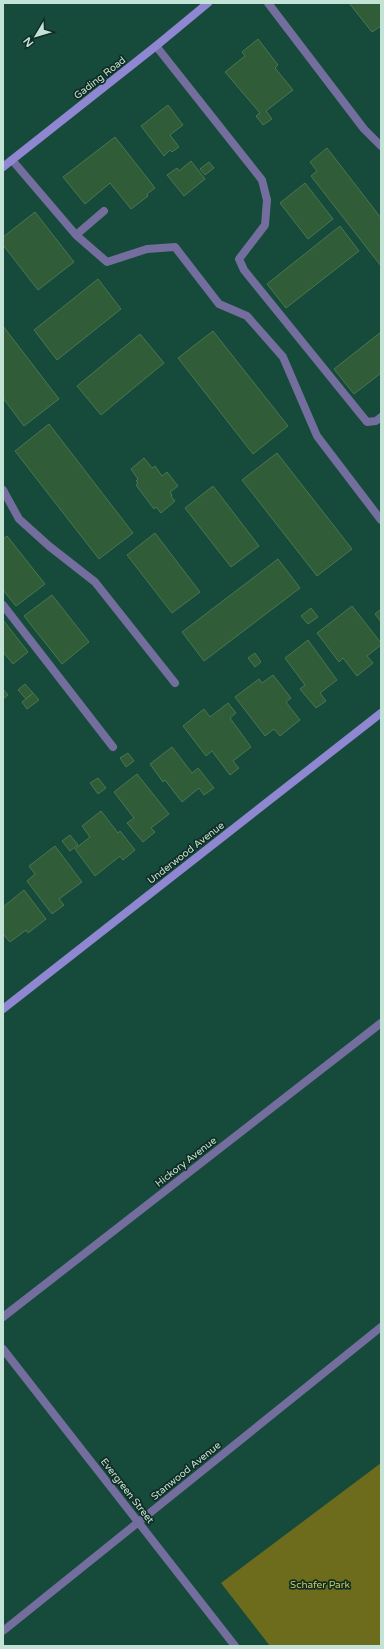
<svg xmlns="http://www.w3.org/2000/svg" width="384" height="1649" font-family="'Varela Round',sans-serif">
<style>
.green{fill:#6d6c1d}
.building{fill:#305d38;stroke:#4a7752}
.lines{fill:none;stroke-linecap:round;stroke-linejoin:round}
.lane{stroke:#736e9d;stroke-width:8}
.street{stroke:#736e9d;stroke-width:8}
.secondary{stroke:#8f87d1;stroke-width:8}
.labels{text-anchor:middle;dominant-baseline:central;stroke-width:3.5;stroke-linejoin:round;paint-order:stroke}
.street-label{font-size:10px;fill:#c2e3d5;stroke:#112c23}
.park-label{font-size:10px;fill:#c9c75d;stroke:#112c23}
</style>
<rect width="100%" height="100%" fill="#164a3a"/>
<path class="green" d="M 381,1463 L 381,1646 L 270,1646 L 221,1583 Z"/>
<path class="building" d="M 349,3 L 381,3 L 381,26 L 372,32 Z
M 258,39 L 278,65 L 275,68 L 293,90 L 266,111 L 272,119 L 263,125 L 256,116 L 260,113 L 225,72 L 245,56 L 242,52 Z
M 168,105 L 183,125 L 170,135 L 179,147 L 172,152 L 170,150 L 164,156 L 141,126 Z
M 115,137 L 155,188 L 147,194 L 148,196 L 131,209 L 110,183 L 85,204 L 63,177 Z
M 327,148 L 381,218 L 381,266 L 311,176 L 317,171 L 310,162 Z
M 191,161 L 205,179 L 184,196 L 167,175 L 177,168 L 179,171 Z
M 209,162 L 214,168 L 205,175 L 200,169 Z
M 305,183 L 333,219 L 308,239 L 280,203 Z
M 35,212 L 74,262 L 38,290 L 3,245 L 3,237 Z
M 340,226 L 359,251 L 286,308 L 267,284 Z
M 98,279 L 121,309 L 57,360 L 34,330 Z
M 3,326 L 59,399 L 24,426 L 3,398 Z
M 213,331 L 288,426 L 253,454 L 178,358 Z
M 381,332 L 381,373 L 354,394 L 334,369 Z
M 140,334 L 164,363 L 101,415 L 77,386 Z
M 49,424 L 133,533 L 99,559 L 15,451 Z
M 277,453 L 352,549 L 317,576 L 242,480 Z
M 144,458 L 152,468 L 155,466 L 162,476 L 167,472 L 178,486 L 170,492 L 172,495 L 171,496 L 175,501 L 161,513 L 156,507 L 154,509 L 136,485 L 138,483 L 136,481 L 138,479 L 131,469 Z
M 213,486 L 259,546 L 231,567 L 185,508 Z
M 155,533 L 200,592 L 172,613 L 127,555 Z
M 7,536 L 45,584 L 16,606 L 3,590 L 3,539 Z
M 278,559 L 300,588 L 204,661 L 182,632 Z
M 52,595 L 89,642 L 62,664 L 24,616 Z
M 352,606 L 381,643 L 381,645 L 367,656 L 373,663 L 357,676 L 343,658 L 339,662 L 317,633 Z
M 311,608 L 318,617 L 308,624 L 301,616 Z
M 381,609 L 381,622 L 375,614 Z
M 3,620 L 28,652 L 13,664 L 3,652 Z
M 308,640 L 337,680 L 320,693 L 326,701 L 316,708 L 300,689 L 305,685 L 285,658 Z
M 255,653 L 261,662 L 255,667 L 248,658 Z
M 273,675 L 291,698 L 286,702 L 300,720 L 280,736 L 274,729 L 265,736 L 235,697 L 259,679 L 262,683 Z
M 25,684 L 33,693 L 26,699 L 18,690 Z
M 3,689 L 8,695 L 3,699 Z
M 33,693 L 39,700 L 27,709 L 22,702 Z
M 228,703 L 236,713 L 230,718 L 251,747 L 233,761 L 239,768 L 230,775 L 212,751 L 206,756 L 183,726 L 204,709 L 210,717 Z
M 172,747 L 192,773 L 198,768 L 214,788 L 204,795 L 199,788 L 182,802 L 165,780 L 163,782 L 150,764 Z
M 128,753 L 134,761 L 126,767 L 120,758 Z
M 137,774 L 169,814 L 151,828 L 155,832 L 143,842 L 127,823 L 134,818 L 114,792 Z
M 98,778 L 106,788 L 98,794 L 90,783 Z
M 101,811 L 118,833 L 120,831 L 135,850 L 123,860 L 120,856 L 95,876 L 75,849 L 90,837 L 82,826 Z
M 70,835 L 78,845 L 70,851 L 62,841 Z
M 55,846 L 82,882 L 59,899 L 64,905 L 52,914 L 27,881 L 35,874 L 29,866 Z
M 24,890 L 46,919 L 28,933 L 26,930 L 10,942 L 3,934 L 3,907 Z"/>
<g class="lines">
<path class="lane" d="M 268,3 L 364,129 L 381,146
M 156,46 L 262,180 L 267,200 L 265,225 L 239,259 L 244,270 L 367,422 L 376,421 L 381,417
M 12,160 L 76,235 L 104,211
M 76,235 L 107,262 L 147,249 L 175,247 L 219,304 L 247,316 L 283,357 L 317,436 L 381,520
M 3,490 L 19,519 L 49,546 L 95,582 L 175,683
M 3,605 L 113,747"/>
<path class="street" d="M 3,1317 L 381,1023
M 3,1349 L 235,1646
M 3,1631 L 381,1327"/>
<path class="secondary" d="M 3,167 L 156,46 L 208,3
M 3,1009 L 381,713"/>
</g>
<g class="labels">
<g class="street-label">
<text transform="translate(100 78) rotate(-38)">Gading Road</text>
<text transform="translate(186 853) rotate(-38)">Underwood Avenue</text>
<text transform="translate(186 1162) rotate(-38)">Hickory Avenue</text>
<text transform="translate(186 1471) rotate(-39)">Stanwood Avenue</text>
<text transform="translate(127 1491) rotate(52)">Evergreen Street</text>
</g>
<g class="park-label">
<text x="320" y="1585">Schafer Park</text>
</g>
</g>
<rect width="384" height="1649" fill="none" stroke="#c2e3d5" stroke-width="8"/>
<g transform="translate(36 36) rotate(232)" stroke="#112c23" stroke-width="3" paint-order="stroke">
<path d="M0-3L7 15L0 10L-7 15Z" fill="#c2e3d5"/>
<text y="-6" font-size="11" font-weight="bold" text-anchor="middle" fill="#c2e3d5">N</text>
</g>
</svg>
